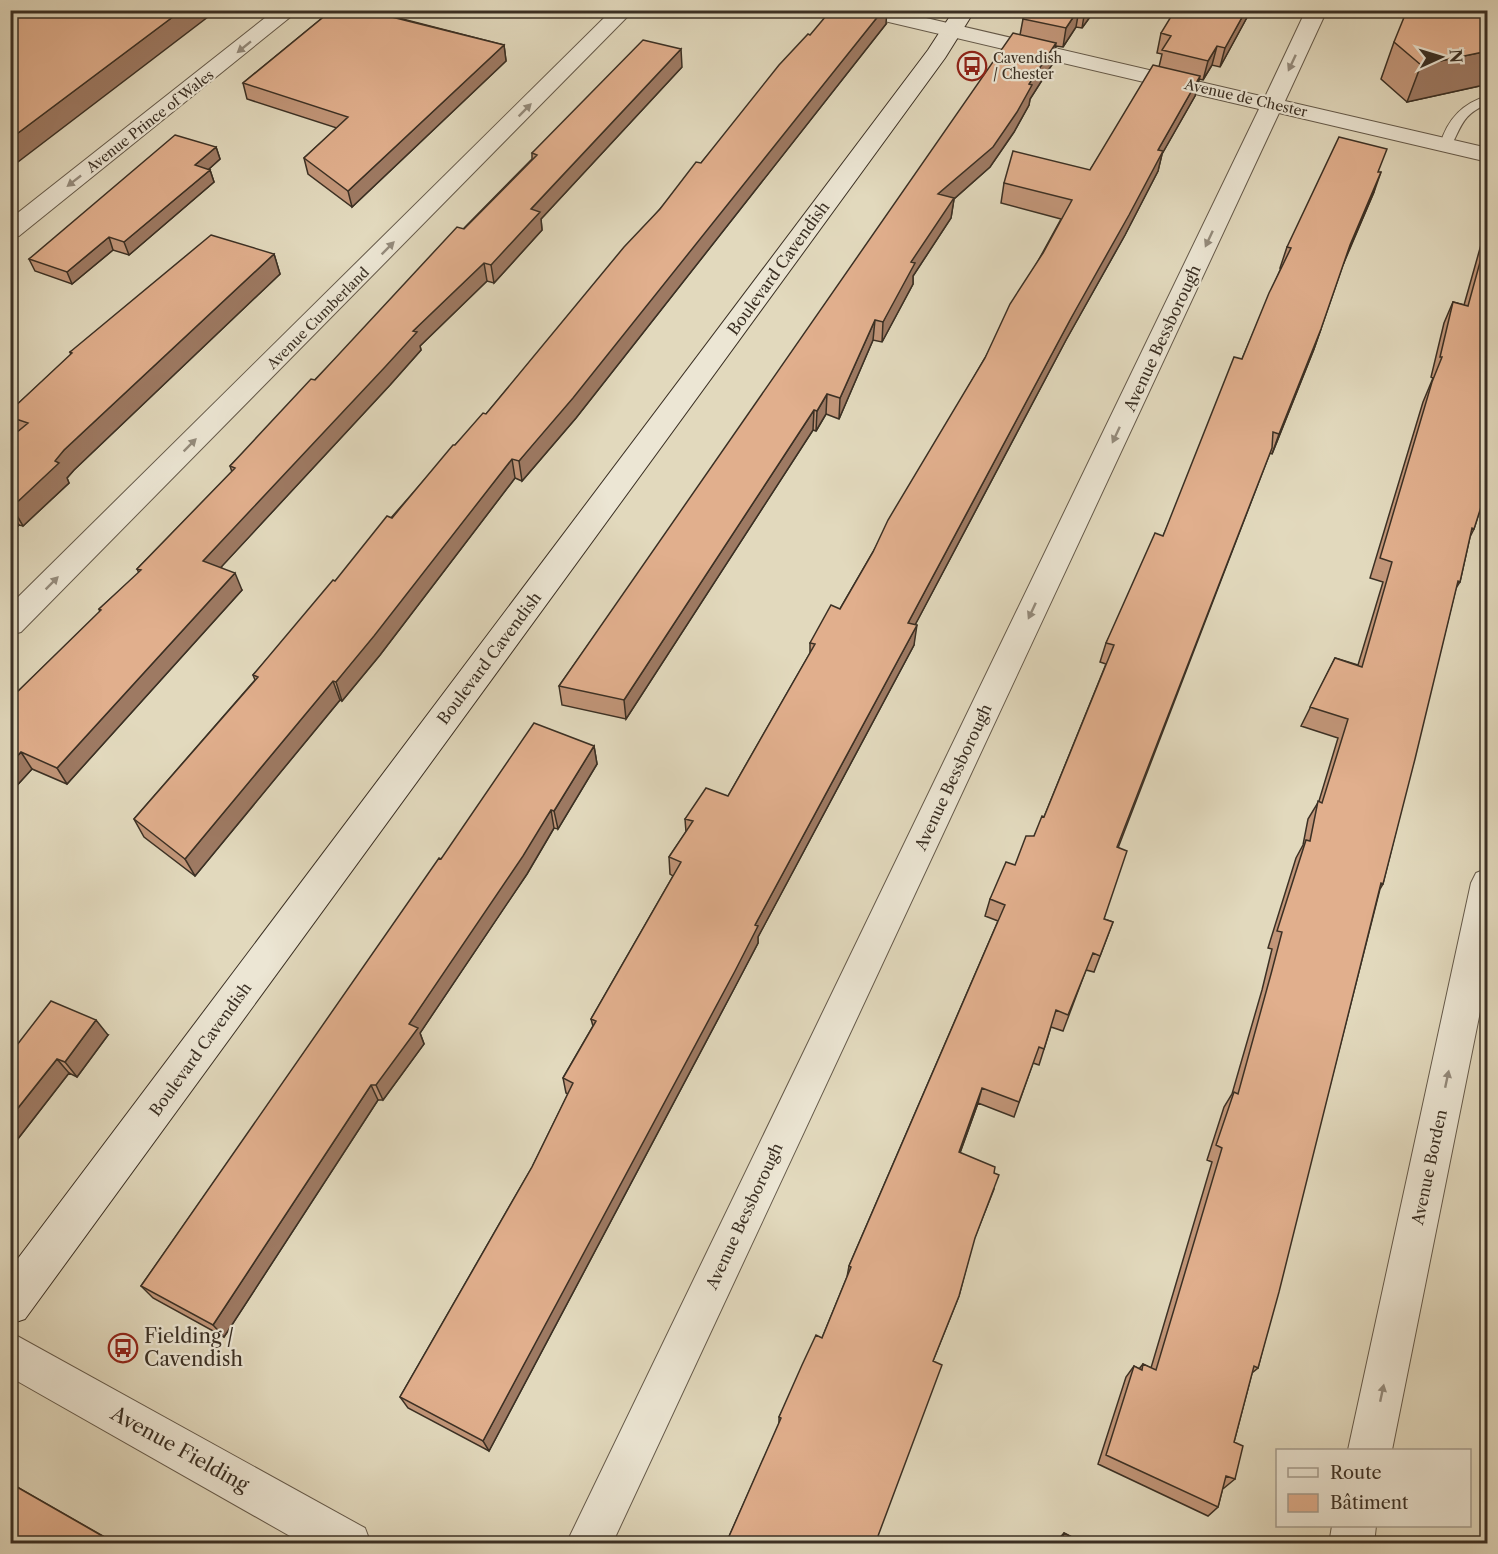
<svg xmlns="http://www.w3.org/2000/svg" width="1498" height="1554" font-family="'Libre Caslon Text',serif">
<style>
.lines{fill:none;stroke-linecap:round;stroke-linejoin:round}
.lane-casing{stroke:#655a4a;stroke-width:2}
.street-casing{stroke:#655a4a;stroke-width:2}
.secondary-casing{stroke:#3b3024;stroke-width:2}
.lane{fill:#ece6d4;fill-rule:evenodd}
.street{fill:#ece6d4;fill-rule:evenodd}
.secondary{fill:#ece6d4;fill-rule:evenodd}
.wall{fill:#c29679;stroke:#3b3024;stroke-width:1.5}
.shaded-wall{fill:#9e7a63;stroke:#3b3024;stroke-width:1.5}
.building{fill:#e1af8d;stroke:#3b3024;stroke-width:1.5}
.oneway{fill:#948b7c}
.labels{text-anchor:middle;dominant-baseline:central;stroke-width:4.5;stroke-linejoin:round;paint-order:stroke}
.far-poi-label{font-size:14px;fill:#3b3024;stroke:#ece6d4;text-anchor:start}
.far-street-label{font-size:14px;fill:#3b3024;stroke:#ece6d4}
.street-label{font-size:16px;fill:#3b3024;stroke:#ece6d4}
.near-poi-label{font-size:20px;fill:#3b3024;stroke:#ece6d4;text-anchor:start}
.near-street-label{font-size:20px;fill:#3b3024;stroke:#ece6d4}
</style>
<rect width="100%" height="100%" fill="#e2d9bd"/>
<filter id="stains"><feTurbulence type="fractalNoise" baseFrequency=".00333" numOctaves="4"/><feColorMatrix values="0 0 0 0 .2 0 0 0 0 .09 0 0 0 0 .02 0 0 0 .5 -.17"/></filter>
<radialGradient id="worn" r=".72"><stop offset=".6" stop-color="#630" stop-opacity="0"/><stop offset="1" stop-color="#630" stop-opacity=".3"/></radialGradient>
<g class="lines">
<g class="lane-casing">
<path id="lane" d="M 1488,96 L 1488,104 C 1462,114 1462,126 1450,148 L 1442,148 L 1440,145 C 1447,120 1462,103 1488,96 Z"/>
</g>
<g class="street-casing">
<path id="street" d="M 275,10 L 299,10 L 19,236 L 10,238 L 10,219 Z
M 612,10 L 634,10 L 21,632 L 10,635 L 10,605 Z
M 853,10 L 892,10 L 1265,97 L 1306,10 L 1327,10 L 1285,101 L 1488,148 L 1488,162 L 1279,113 L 612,1544 L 566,1544 L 1259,109 L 863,16 L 856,14 Z
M 1488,868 L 1488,972 L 1392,1450 L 1348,1450 L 1471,883 L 1476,873 Z
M 10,1332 L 365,1528 L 371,1544 L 304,1544 L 10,1377 Z
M 1332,1526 L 1376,1526 L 1374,1544 L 1329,1544 Z"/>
</g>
<g class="secondary-casing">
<path id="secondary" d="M 954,10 L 975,10 L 945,58 L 25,1319 L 10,1324 L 10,1269 L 928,50 Z"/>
</g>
<use href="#lane" class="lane"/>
<use href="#street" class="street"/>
<use href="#secondary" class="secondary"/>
</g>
<path class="wall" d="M 332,10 L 405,10 L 395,17 L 504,45 L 506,61 L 352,207 L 308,174 L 304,158 L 337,128 L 247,99 L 243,83 Z
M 1028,10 L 1095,10 L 1082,28 L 1076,27 L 1063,47 L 1056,46 L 1053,63 L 1030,99 L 1029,105 L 1014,132 L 990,167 L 954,199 L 951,218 L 913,276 L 913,284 L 882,342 L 873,340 L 839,419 L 826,414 L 816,431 L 813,430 L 626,719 L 562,705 L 559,686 L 1020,35 L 1023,19 Z
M 1251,10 L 1220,67 L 1212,65 L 1203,80 L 1199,79 L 1195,96 L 1162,154 L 1158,171 L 1125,235 L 1066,340 L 915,625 L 914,645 L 758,937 L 758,943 L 735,987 L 489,1451 L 408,1408 L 400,1397 L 532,1167 L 568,1094 L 566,1093 L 563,1078 L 593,1026 L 591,1019 L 673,876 L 670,874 L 669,857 L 686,832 L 685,819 L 728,796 L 810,653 L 810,643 L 840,609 L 985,358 L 1061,219 L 1001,203 L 1004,183 L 1090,170 L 1159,67 L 1162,54 L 1157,53 L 1161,33 Z
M 1488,10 L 1488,86 L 1484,85 L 1407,102 L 1381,79 L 1394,42 Z
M 886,24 L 576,418 L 522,481 L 515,478 L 380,655 L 342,701 L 340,700 L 195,876 L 144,837 L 134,819 L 255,680 L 253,675 L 455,445 L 486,414 L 660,209 L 701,163 L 810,35 Z
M 682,67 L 541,219 L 542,230 L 494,283 L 487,281 L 420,346 L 421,350 L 390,385 L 221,567 L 242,590 L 67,784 L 32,769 L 10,793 L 10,699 L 100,612 L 99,609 L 139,573 L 137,569 L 232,472 L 230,466 L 532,159 L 532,153 Z
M 216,147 L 220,159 L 209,169 L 210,170 L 214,182 L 129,255 L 113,250 L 72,284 L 35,271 L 29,259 Z
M 1378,172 L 1374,192 L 1345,259 L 1314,349 L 1272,454 L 1270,453 L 1118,848 L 1104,919 L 1113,922 L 1094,972 L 1086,970 L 1063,1031 L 1051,1027 L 1039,1065 L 1033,1063 L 1014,1117 L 978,1103 L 960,1153 L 994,1173 L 994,1189 L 973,1242 L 959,1296 L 933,1361 L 875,1544 L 727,1544 L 727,1541 L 779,1424 L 779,1417 L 822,1338 L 847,1277 L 849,1266 L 998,921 L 985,916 L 990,899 L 1015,865 L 1034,836 L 1044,817 L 1106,664 L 1100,662 L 1106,643 L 1163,536 L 1242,359 L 1281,268 L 1280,268 L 1287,247 Z
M 1488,220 L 1488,485 L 1474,529 L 1470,537 L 1460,582 L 1456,588 L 1383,884 L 1380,889 L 1258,1368 L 1252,1373 L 1234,1442 L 1235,1479 L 1224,1488 L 1223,1487 L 1218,1507 L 1208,1516 L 1098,1464 L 1126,1377 L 1134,1366 L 1139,1369 L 1143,1364 L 1151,1368 L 1212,1162 L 1207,1160 L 1224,1107 L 1232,1094 L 1262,990 L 1272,949 L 1268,948 L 1296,858 L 1303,845 L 1308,819 L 1319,801 L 1338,738 L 1301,726 L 1335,658 L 1358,665 L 1383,582 L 1370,578 L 1423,402 L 1433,378 L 1431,377 L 1444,323 L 1453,302 L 1464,305 Z
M 274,254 L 280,274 L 74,470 L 67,478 L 69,483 L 23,526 L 19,525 L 10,533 L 10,438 L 15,434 L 10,425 L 10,411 L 71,355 L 70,352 Z
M 594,746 L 597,764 L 558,829 L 554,828 L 527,874 L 420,1033 L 424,1044 L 383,1100 L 378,1100 L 224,1337 L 153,1298 L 141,1286 L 441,859 Z
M 108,1035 L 77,1077 L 69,1073 L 10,1149 L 10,1054 Z
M 1064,1533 L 1085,1544 L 1056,1544 L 1057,1541 Z"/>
<path class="shaded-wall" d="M 182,10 L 217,10 L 10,168 L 10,139 Z
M 379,10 L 405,10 L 379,28 L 376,13 Z
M 883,10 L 887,10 L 886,24 L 576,418 L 522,481 L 519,461 Z
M 1078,10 L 1079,10 L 1076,27 L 1063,47 L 1066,28 Z
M 1085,10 L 1095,10 L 1082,28 Z
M 1246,10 L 1251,10 L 1220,67 L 1225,48 Z
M 1056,43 L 1053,63 L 1030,99 L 1029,105 L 1014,132 L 990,167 L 954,199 L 951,218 L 913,276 L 913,284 L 882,342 L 883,322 L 911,262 L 938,194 L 1029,84 Z
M 504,45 L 506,61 L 352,207 L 348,191 Z
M 1217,46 L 1212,65 L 1203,80 L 1208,61 Z
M 681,49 L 682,67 L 541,219 L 542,230 L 494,283 L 491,265 L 531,209 Z
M 1488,51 L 1488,78 L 1484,85 L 1407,102 L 1421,65 Z
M 1200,76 L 1195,96 L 1162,154 L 1158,171 L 1125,235 L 1066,340 L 906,642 L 908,623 L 1070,320 L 1158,150 Z
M 216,147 L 220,159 L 199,178 L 195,165 Z
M 210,170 L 214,182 L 129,255 L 124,242 Z
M 1381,172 L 1374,192 L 1343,265 L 1350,245 Z
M 109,237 L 113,250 L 72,284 L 67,272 Z
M 274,254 L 280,274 L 74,470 L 67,478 L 69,483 L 23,526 L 12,507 L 64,450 Z
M 484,263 L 487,281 L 420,346 L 421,350 L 390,385 L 211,578 L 203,561 L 413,331 Z
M 875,320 L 873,340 L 839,419 L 840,398 Z
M 1321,329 L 1314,349 L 1272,454 L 1279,434 Z
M 827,394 L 826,414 L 816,431 L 817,411 Z
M 814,410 L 813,430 L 626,719 L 624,700 Z
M 512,459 L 515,478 L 380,655 L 342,701 L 336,682 Z
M 10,510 L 19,525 L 10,533 Z
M 235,573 L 242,590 L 67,784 L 57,768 Z
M 917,625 L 914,645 L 758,937 L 758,943 L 735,987 L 489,1451 L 483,1441 L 755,925 Z
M 333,681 L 340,700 L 195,876 L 185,859 Z
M 594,746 L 597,764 L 558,829 L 554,811 Z
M 21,752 L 32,769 L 10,793 L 10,764 Z
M 551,810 L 554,828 L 527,874 L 420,1033 L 424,1044 L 383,1100 L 376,1085 L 409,1024 Z
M 96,1020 L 108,1035 L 77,1077 L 65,1062 Z
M 57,1059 L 69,1073 L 10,1149 L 10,1118 Z
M 371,1085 L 378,1100 L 224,1337 L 213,1325 Z
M 982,1088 L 978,1103 L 955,1166 L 959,1152 Z
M 10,1483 L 117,1544 L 109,1544 Z"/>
<path class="building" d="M 10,10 L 182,10 L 10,139 Z
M 332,10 L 379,10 L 376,13 L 504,45 L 348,191 L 304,158 L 348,117 L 243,83 Z
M 831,10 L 883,10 L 573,398 L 519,461 L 512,459 L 374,636 L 336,682 L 333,681 L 185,859 L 134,819 L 258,677 L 253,675 L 333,580 L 335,581 L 387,516 L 392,518 L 453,445 L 455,445 L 483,413 L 486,414 L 624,247 L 660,209 L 696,162 L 701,163 L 779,65 L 808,34 L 810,35 Z
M 1028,10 L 1078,10 L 1066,28 L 1023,19 Z
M 1175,10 L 1246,10 L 1225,48 L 1217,46 L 1208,61 L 1162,50 L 1171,36 L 1161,33 Z
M 1407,10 L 1488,10 L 1488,51 L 1421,65 L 1394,42 Z
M 1013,33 L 1056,43 L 1029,84 L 1032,85 L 1017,112 L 993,147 L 938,194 L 954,198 L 911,262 L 915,263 L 883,322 L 875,320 L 840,398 L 827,394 L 817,411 L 814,410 L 624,700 L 559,686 Z
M 643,40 L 681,49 L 531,209 L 540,212 L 491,265 L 484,263 L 413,331 L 417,332 L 385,367 L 203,561 L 235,573 L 57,768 L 21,752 L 10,764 L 10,699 L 101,610 L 99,609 L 141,570 L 137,569 L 235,468 L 230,466 L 311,379 L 315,380 L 457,227 L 464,229 L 537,155 L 532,153 Z
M 1153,65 L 1200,76 L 1158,150 L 1163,151 L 1129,215 L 1070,320 L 908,623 L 917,625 L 755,925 L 758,926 L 735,971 L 483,1441 L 400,1397 L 532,1167 L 573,1083 L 563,1078 L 596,1021 L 591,1019 L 681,862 L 669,857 L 693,821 L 685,819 L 706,788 L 728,796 L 815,644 L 810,643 L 831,605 L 840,609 L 873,552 L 888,520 L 985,358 L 1010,304 L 1043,253 L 1072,200 L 1004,183 L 1013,151 L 1090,170 Z
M 175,135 L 216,147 L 195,165 L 210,170 L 124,242 L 109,237 L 67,272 L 29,259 Z
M 1339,137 L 1387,149 L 1378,172 L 1381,172 L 1350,245 L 1321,329 L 1279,434 L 1273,432 L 1272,448 L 1117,847 L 1127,851 L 1104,919 L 1113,922 L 1100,956 L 1093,953 L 1068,1015 L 1056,1010 L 1044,1049 L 1039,1047 L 1019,1102 L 982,1088 L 959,1152 L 995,1167 L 994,1173 L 999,1175 L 975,1238 L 959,1296 L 933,1361 L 942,1365 L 875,1544 L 734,1544 L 727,1541 L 781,1418 L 779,1417 L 802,1365 L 816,1335 L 822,1338 L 851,1267 L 849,1266 L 1005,905 L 990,899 L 1006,862 L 1015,865 L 1026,836 L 1034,836 L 1042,816 L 1044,817 L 1114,645 L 1106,643 L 1155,533 L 1163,536 L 1234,357 L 1242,359 L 1269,293 L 1291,248 L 1287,247 Z
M 1488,233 L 1488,485 L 1474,529 L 1472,528 L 1460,582 L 1458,581 L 1415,759 L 1383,884 L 1381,883 L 1279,1292 L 1258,1368 L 1254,1366 L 1234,1442 L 1243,1446 L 1235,1479 L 1226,1476 L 1218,1507 L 1106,1455 L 1134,1366 L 1142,1370 L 1143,1364 L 1156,1370 L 1222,1148 L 1216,1145 L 1234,1092 L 1238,1094 L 1271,974 L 1282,932 L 1277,931 L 1306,840 L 1310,841 L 1318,801 L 1322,803 L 1348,719 L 1310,707 L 1335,658 L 1362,667 L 1392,562 L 1380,558 L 1432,382 L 1442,357 L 1440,357 L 1453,302 L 1468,306 Z
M 211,235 L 274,254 L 64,450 L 55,461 L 59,463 L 12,507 L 10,506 L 10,438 L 28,423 L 10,417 L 10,411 L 72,353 L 70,352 Z
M 534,723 L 594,746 L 554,811 L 551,810 L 523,856 L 409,1024 L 418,1028 L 376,1085 L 371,1085 L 213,1325 L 141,1286 L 439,858 L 441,859 Z
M 51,1001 L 96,1020 L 65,1062 L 57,1059 L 10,1118 L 10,1054 Z
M 10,1483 L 111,1541 L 109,1544 L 10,1544 Z
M 1064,1533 L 1085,1544 L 1060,1544 Z"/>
<defs><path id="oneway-solid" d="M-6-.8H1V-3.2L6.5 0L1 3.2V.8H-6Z" transform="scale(1.5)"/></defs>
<g class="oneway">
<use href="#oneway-solid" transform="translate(244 47) rotate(141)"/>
<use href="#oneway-solid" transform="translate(1292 63) rotate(115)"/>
<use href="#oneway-solid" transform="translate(525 110) rotate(-45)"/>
<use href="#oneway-solid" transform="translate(74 181) rotate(142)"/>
<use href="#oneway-solid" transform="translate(1209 239) rotate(115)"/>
<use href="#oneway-solid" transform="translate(388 248) rotate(-45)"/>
<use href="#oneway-solid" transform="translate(1116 435) rotate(115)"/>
<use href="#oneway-solid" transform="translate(190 445) rotate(-45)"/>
<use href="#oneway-solid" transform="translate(52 583) rotate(-45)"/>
<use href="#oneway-solid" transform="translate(1032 611) rotate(115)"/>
<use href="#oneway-solid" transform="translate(1447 1079) rotate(-78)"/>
<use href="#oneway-solid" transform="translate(1382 1393) rotate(-78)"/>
</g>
<defs>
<g id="bus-ring" transform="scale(1.5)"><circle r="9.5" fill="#ece6d4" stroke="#8f2418" stroke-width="1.5"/><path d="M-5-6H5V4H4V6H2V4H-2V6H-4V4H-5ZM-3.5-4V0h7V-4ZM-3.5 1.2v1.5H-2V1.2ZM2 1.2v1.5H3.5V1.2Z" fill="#8f2418"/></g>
</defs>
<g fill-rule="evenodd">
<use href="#bus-ring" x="972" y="66"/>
<use href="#bus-ring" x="123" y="1348"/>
</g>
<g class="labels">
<g class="far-poi-label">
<text x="993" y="58">Cavendish<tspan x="993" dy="16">/ Chester</tspan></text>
</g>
<g class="far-street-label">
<text transform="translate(1246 98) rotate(13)">Avenue de Chester</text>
<text transform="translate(150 121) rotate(-38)">Avenue Prince of Wales</text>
<text transform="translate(318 318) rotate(-45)">Avenue Cumberland</text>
</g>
<g class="street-label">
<text transform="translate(778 268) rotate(-54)">Boulevard Cavendish</text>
<text transform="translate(1162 338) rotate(-65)">Avenue Bessborough</text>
<text transform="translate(489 658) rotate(-53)">Boulevard Cavendish</text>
<text transform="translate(953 777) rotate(-65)">Avenue Bessborough</text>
<text transform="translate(200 1049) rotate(-54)">Boulevard Cavendish</text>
<text transform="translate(1429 1167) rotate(-78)">Avenue Borden</text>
<text transform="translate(744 1216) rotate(-65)">Avenue Bessborough</text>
</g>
<g class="near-poi-label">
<text x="144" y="1336">Fielding /<tspan x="144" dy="23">Cavendish</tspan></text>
</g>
<g class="near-street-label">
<text transform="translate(180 1449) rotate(29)">Avenue Fielding</text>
</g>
</g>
<rect width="1498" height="1554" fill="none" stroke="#e2d9bd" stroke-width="36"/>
<rect x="12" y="12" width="1474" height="1530" fill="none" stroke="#3b3024" stroke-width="3"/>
<rect x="18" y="18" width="1462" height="1518" fill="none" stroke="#3b3024" stroke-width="1.5"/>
<rect x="1276" y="1449" width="195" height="78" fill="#ece6d4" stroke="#a59d8e" stroke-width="1.5"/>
<rect x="1288" y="1468" width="30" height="9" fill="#ece6d4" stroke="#a59d8e" stroke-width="1.5"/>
<text x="1330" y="1479" font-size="18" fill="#3b3024">Route</text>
<rect x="1288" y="1494" width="30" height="18" fill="#e1af8d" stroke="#a59d8e" stroke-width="1.5"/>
<text x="1330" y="1509" font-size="18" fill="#3b3024">Bâtiment</text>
<g transform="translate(1441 57) rotate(86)" stroke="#ece6d4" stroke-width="4.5" paint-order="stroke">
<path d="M0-4.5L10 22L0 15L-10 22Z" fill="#3b3024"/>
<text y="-9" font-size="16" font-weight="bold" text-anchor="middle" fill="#3b3024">N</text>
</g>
<rect width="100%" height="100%" filter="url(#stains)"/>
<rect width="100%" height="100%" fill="url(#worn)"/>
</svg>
